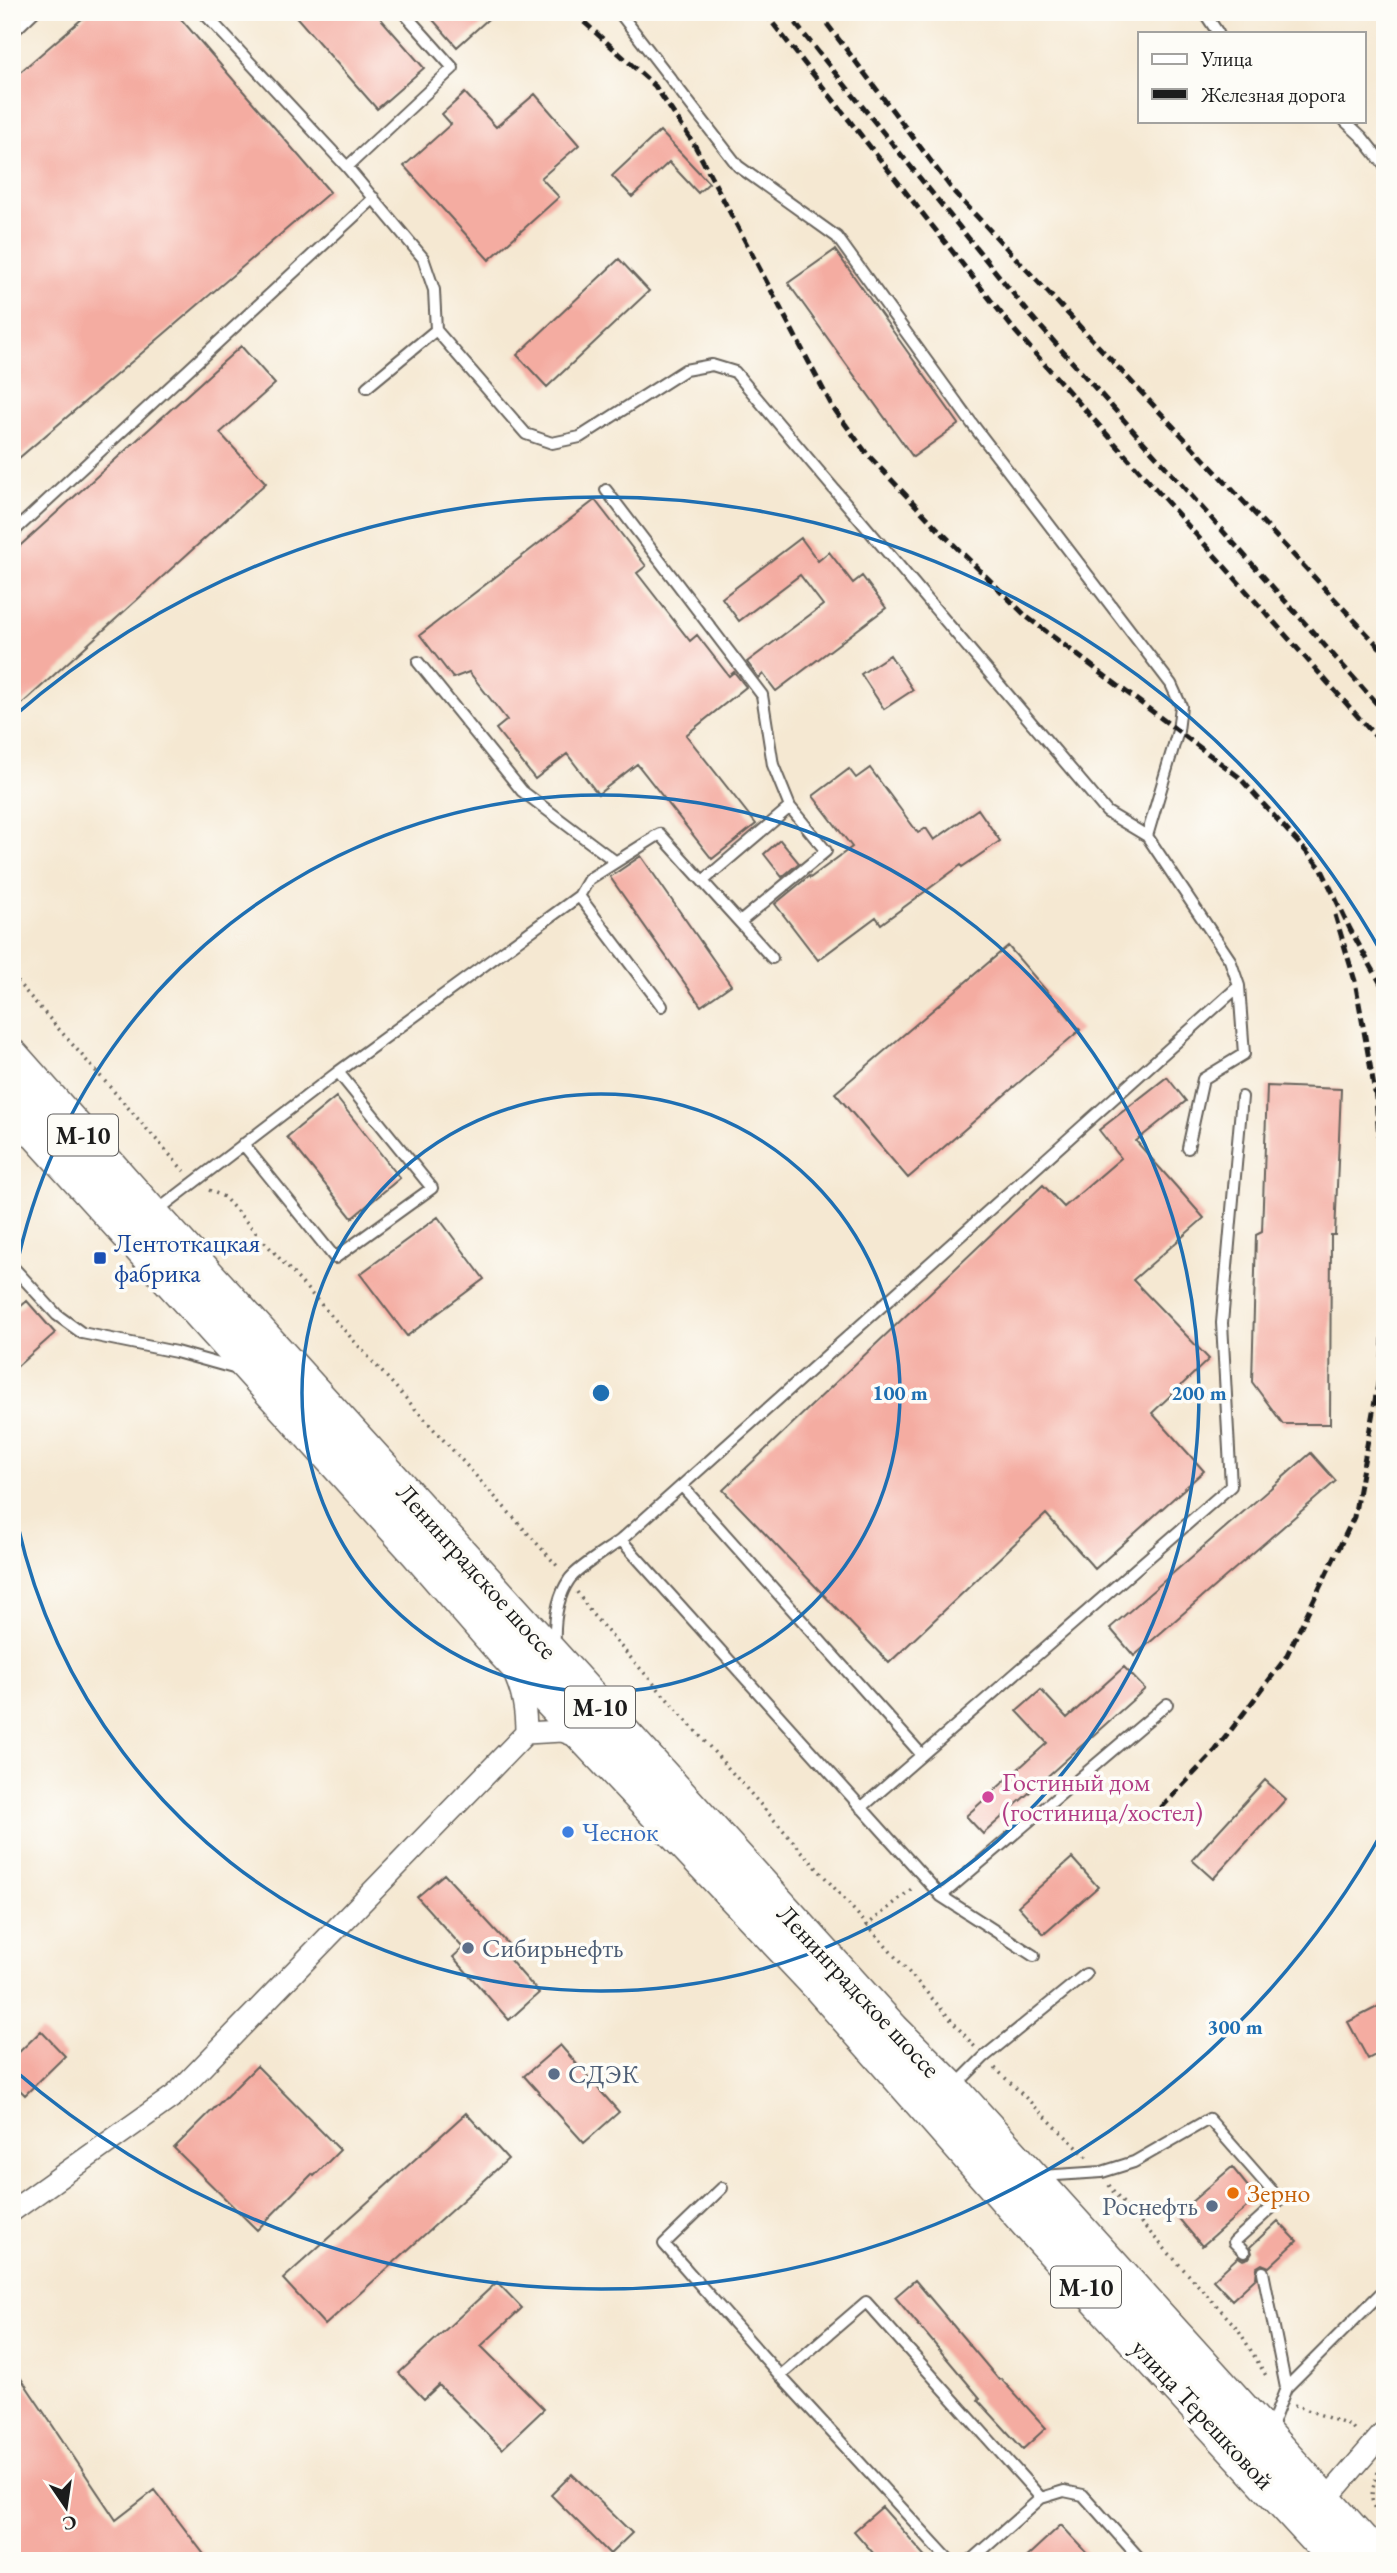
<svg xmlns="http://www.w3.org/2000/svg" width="1397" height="2573" font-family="'EB Garamond',serif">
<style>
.building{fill:#f4aca1}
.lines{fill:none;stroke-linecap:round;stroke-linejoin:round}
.service-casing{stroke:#68635c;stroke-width:14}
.minor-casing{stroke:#68635c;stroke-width:24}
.trunk-casing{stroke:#68635c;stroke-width:38}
.path{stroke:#68635c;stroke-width:3.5;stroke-dasharray:2 5;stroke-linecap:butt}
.service{stroke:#fff;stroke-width:10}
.minor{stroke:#fff;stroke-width:21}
.trunk{stroke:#fff;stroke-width:35}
.rail{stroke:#1c1c1c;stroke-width:5;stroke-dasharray:10 5;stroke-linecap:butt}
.ring{fill:none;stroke:#1f6fb2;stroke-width:3.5}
.transit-dot{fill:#1a4fb4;stroke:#fdfcf7;stroke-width:2.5}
.hotel-dot{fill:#d1479c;stroke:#fdfcf7;stroke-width:2.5}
.shop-dot{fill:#3f7fe0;stroke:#fdfcf7;stroke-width:2.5}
.service-dot{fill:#5c6f8a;stroke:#fdfcf7;stroke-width:2.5}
.food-dot{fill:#e8710a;stroke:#fdfcf7;stroke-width:2.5}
.labels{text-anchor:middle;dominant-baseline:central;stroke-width:7;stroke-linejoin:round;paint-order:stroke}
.shield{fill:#fdfcf7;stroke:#605f5e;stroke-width:2}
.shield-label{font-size:24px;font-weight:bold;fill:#1c1c1c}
.transit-label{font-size:26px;fill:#164399;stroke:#fdfcf7;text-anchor:start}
.street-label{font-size:26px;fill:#1c1c1c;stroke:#fdfcf7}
.hotel-label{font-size:26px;fill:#b23c85;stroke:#fdfcf7;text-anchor:start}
.shop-label{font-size:26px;fill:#366cbe;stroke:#fdfcf7;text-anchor:start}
.service-label{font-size:26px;fill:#4e5e75;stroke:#fdfcf7;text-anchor:start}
.food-label{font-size:26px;fill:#c56008;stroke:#fdfcf7;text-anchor:start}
.centre{fill:#1f6fb2;stroke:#fdfcf7;stroke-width:3.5}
.ring-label{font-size:21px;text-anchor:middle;font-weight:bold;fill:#1f6fb2;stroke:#fdfcf7;stroke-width:7;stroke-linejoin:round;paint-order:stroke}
</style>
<rect width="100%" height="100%" fill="#fdfcf7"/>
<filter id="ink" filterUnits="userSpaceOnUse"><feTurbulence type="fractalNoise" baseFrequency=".0143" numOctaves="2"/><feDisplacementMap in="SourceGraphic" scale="14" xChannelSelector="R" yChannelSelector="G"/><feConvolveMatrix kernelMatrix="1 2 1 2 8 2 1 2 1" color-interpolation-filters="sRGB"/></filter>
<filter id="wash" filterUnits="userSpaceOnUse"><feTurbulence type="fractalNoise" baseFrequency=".00686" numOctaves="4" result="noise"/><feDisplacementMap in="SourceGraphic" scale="28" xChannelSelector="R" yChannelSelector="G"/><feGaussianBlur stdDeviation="1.57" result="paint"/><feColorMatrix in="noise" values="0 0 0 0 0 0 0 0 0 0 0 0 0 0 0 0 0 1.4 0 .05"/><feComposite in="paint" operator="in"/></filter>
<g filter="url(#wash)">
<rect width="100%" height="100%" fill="#f5e8d2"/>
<g id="blocks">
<path class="building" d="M 90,12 L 175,12 L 330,192 L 12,464 L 12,79 Z
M 292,12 L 375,12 L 424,68 L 377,109 Z
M 426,12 L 496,12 L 457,47 Z
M 465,93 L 496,127 L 535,94 L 579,145 L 541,178 L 559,197 L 489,260 L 404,166 L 451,124 L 442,114 Z
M 660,131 L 709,183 L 698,193 L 669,162 L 632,197 L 612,176 Z
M 835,250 L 959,424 L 913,457 L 788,283 Z
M 619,259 L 649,291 L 547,387 L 517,355 Z
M 241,346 L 275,384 L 220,433 L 266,483 L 12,713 L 12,553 Z
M 595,500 L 646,566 L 637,573 L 690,641 L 697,635 L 729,676 L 734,672 L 746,687 L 686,735 L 756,824 L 712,859 L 637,764 L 598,794 L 567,754 L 535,779 L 496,729 L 507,720 L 469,672 L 453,678 L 420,635 Z
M 801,538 L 818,561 L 829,552 L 853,583 L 862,576 L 886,608 L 776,691 L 763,674 L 759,678 L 747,662 L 823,605 L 800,575 L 739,621 L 722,598 Z
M 890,655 L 913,690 L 884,709 L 861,674 Z
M 870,768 L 918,833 L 926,828 L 934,840 L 978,809 L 1000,841 L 962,867 L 961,865 L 881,924 L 876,917 L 818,960 L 775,904 L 809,876 L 810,878 L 852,847 L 813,796 L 849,769 L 856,778 Z
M 780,840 L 799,863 L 782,877 L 764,854 Z
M 641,856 L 731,985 L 701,1006 L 610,877 Z
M 1008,946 L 1080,1030 L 908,1178 L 835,1093 Z
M 1167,1077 L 1186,1101 L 1136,1141 L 1204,1218 L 1133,1280 L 1209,1359 L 1152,1413 L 1204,1471 L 1095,1569 L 1046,1514 L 889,1663 L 723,1490 L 1043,1185 L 1064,1207 L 1121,1158 L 1099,1130 Z
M 1267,1086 L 1341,1089 L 1335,1235 L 1331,1235 L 1330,1424 L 1283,1424 L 1252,1382 L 1256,1235 L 1262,1232 Z
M 336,1097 L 400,1178 L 352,1218 L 287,1137 Z
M 438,1217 L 484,1279 L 407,1336 L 360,1274 Z
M 27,1301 L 55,1333 L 12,1371 L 12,1314 Z
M 1311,1453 L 1336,1481 L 1134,1656 L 1110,1628 Z
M 1124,1667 L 1145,1689 L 983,1834 L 966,1816 L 1047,1743 L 1017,1711 L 1041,1690 L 1067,1718 Z
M 1265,1780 L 1286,1799 L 1213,1879 L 1192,1860 Z
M 1072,1858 L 1098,1887 L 1044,1934 L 1018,1906 Z
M 444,1874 L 509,1945 L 502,1951 L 539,1993 L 509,2020 L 453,1957 L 463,1948 L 417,1897 Z
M 1385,2003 L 1385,2050 L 1368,2059 L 1348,2022 Z
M 41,2031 L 65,2056 L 25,2095 L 12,2082 L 12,2059 Z
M 560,2045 L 619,2112 L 584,2143 L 524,2076 Z
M 257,2066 L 340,2150 L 314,2176 L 312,2174 L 257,2230 L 174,2148 Z
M 466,2113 L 508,2159 L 325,2325 L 283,2279 Z
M 1232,2167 L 1257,2198 L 1202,2246 L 1176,2215 Z
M 1278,2221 L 1297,2241 L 1269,2267 L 1262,2264 L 1257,2267 L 1256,2278 L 1232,2300 L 1213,2280 L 1238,2257 L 1243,2260 L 1249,2258 L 1252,2253 L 1250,2247 Z
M 915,2280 L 999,2380 L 1001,2379 L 1046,2428 L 1023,2449 L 978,2400 L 980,2398 L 895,2297 Z
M 497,2282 L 522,2308 L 481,2346 L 544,2409 L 502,2449 L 439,2385 L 424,2399 L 399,2373 Z
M 12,2365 L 116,2520 L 155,2490 L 209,2561 L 17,2561 L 12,2553 Z
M 572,2474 L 632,2533 L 610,2554 L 551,2495 Z
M 882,2507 L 930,2561 L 880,2561 L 854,2531 Z
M 1061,2525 L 1095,2561 L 1022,2561 Z"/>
</g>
</g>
<g filter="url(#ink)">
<use href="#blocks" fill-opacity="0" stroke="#68635c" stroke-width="2"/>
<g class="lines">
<g class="service-casing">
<path id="service" d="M 203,12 L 347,167 L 423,258 L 434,290 L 436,330 L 526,434 L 552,443 L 580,437 L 685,370 L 712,365 L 735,372 L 1107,812 L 1147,836 L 1230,960 L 1239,986 L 1244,1054 L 1203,1079 L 1188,1148
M 619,12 L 738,166 L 837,237 L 973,425 L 1171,684 L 1181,706 L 1178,731 L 1147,836
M 1204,12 L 1218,33
M 12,33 L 34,12
M 1345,121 L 1362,137 L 1385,166
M 347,167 L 453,68 L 403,12
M 367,387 L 436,330
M 606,490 L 762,695 L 773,765 L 790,807
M 12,533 L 374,198
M 418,662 L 522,791 L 616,862 L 620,859
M 654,837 L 660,834 L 772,958
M 703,881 L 790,807 L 826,851 L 740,922
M 579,896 L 662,1006
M 12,1143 L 17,1130 L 16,1121
M 243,1144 L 335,1258 L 432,1188 L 338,1072
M 154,1213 L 338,1072 L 579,896 L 589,879 L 660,834
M 12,1266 L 57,1315 L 82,1333 L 176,1352 L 237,1369
M 682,1486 L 922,1755
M 621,1540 L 941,1896 L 1034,1956
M 555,1645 C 554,1623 556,1599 569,1580 C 576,1569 609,1549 621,1540 L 1239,986
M 861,1808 L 1231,1486 L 1222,1323 L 1242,1097
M 941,1896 L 1167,1704
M 955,2086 L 984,2057 L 1086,1974
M 1041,2176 L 1102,2172 L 1134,2162 L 1209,2119 L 1280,2200 L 1234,2242 L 1244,2252
M 722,2188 L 664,2244 L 784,2380 L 950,2561
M 1263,2272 L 1286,2388
M 780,2376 L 866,2302 L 1041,2498
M 1269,2432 L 1286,2388 L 1381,2293
M 970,2561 L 1041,2498 L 1064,2491 L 1083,2495 L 1142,2561"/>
</g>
<g class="minor-casing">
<path id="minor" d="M 513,1671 C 523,1692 526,1710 526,1733
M 12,2211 L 175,2095 L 526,1733 L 562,1731 L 581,1738
M 1318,2509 L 1385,2431"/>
</g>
<g class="trunk-casing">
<path id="trunk" d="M 12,1057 L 152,1215 L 892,2030 L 951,2089 L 1379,2561
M 12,1105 L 417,1551 L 505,1652 L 820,1986 L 1030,2225 L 1338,2561"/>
</g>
<path class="path" d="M 12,976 L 184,1171
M 209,1190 L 224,1197 L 560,1569
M 577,1592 L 592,1614 L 975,2047
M 866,1926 L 914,1887
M 995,2068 L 1087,2157
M 1109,2185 L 1114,2193 L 1238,2329 L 1268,2379
M 1294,2405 L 1351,2426 L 1357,2433
M 1378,2472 C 1370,2495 1368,2504 1385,2523"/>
<use href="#service" class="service"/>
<use href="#minor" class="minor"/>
<use href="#trunk" class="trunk"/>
<path class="rail" d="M 573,12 L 655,86 L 694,144 L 832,406 L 867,454 L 938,529 L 1027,617 L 1239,777 L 1321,868 L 1350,929 L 1385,991
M 764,12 L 1015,331 L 1385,747
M 786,12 L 1032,317 L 1385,713
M 818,12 L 955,193 L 1385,653
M 1335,915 L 1355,981 L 1376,1098 L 1385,1216
M 1161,1808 L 1215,1751 L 1285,1659 L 1354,1517 L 1382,1362 L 1385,1297"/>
</g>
</g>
<g class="ring">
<circle cx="601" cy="1393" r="299"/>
<path d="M13 1284A598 598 0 1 1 13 1502"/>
<path d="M1385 1827A896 896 0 0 1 13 2069M13 717A896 896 0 0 1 1385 959"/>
</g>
<rect class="transit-dot" x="93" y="1251" width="14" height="14" rx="3.5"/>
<circle class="hotel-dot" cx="988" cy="1797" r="7"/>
<circle class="shop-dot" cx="568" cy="1832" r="7"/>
<g class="service-dot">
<circle cx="468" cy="1948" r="7"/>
<circle cx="554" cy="2074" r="7"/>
<circle cx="1212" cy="2206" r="7"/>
</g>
<circle class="food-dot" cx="1233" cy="2193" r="7"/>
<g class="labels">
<g class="shield">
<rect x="48" y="1114.5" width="70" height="41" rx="5"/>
<rect x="565" y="1686.5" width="70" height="41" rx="5"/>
<rect x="1051" y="2266.5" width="70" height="41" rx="5"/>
</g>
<g class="shield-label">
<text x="83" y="1135">М-10</text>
<text x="600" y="1707">М-10</text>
<text x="1086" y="2287">М-10</text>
</g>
<g class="transit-label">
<text x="114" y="1243">Лентоткацкая<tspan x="114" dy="30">фабрика</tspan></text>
</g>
<g class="street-label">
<text transform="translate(477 1571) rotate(48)">Ленинградское шоссе</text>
<text transform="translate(859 1991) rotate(47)">Ленинградское шоссе</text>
<text transform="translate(1203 2414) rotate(47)">улица Терешковой</text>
</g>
<g class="hotel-label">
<text x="1002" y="1782">Гостиный дом<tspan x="1002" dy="30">(гостиница/хостел)</tspan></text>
</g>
<g class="shop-label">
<text x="582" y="1832">Чеснок</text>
</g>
<g class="service-label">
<text x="482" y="1948">Сибирьнефть</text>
<text x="568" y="2074">СДЭК</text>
<text x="1198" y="2206" text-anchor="end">Роснефть</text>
</g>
<g class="food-label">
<text x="1247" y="2193">Зерно</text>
</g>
</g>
<circle cx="601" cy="1393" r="10" class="centre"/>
<g class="ring-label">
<text x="900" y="1400">100 m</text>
<text x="1199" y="1400">200 m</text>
<text x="1235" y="2034">300 m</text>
</g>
<rect width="1397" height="2573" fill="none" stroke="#fdfcf7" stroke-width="42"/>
<rect x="1138" y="32" width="228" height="91" fill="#fdfcf7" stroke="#a3a29f" stroke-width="2"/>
<rect x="1152" y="54" width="35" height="10" fill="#ffffff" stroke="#a3a29f" stroke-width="2"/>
<text x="1201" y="66" font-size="21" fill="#1c1c1c">Улица</text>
<rect x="1152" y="89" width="35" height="10" fill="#1c1c1c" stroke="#a3a29f" stroke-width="2"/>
<text x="1201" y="102" font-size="21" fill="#1c1c1c">Железная дорога</text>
<g transform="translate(66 2507) rotate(167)" stroke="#fdfcf7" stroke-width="5" paint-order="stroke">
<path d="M0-5L12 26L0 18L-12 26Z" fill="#1c1c1c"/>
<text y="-10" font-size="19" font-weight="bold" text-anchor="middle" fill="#1c1c1c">С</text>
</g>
</svg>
